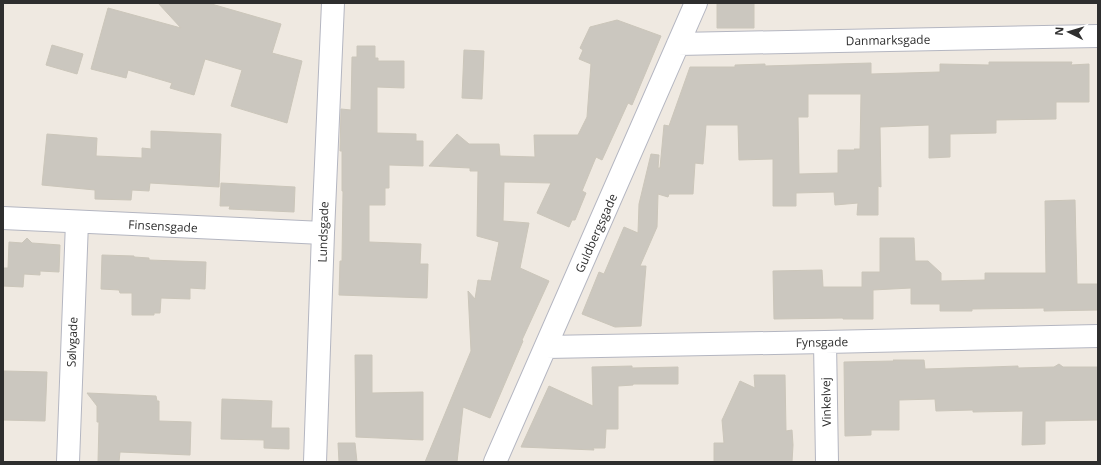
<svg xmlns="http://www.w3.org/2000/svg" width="1101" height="465" font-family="'Open Sans',sans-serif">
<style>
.building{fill:#cbc7bf;stroke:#cbc6ba;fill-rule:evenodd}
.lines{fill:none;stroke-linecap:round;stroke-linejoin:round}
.street-casing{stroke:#b4b6c1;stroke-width:24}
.street{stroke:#fff;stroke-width:22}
.labels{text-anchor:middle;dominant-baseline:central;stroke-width:3.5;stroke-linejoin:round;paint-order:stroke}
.street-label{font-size:12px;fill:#2e2e2e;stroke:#fff}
</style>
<rect width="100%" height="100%" fill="#efe9e1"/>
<path class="building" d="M 158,3 L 208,3 L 281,24 L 272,53 L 302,61 L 287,123 L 231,106 L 242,70 L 205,59 L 194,95 L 170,88 L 172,83 L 128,70 L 126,78 L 91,69 L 108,8 L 181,28 Z
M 717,3 L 754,3 L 754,28 L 717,28 Z
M 617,20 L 661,36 L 632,105 L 628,103 L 602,160 L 596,157 L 582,191 L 586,193 L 575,220 L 572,220 L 569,227 L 537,213 L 551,183 L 504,182 L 503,221 L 529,223 L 520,268 L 549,281 L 522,340 L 523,341 L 490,418 L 463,407 L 457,462 L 425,462 L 471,351 L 468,291 L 475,299 L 478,280 L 491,281 L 499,242 L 477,236 L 478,171 L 470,171 L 470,168 L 429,166 L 457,134 L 469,144 L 499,144 L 500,156 L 535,157 L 534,135 L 578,135 L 587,117 L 591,64 L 579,59 L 583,50 L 580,48 L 590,27 Z
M 52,45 L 83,54 L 77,74 L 46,65 Z
M 357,46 L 375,46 L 375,58 L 378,58 L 378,61 L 404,61 L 404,88 L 377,87 L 377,133 L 416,134 L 416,141 L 423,141 L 423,166 L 389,165 L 389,188 L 385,188 L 385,205 L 369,205 L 369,242 L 421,244 L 420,264 L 428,264 L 427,298 L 339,295 L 340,261 L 342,261 L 343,191 L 342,191 L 342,151 L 340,151 L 341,109 L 351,110 L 352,57 L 357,57 Z
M 464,50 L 484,51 L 482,99 L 462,98 Z
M 989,62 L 1072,62 L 1071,65 L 1089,64 L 1089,102 L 1056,102 L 1056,119 L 996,120 L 996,133 L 950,134 L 950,157 L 929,158 L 929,125 L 880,127 L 881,187 L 878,186 L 878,215 L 857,215 L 858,203 L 835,205 L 834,192 L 796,193 L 796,206 L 773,206 L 773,159 L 739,160 L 738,125 L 706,125 L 703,164 L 695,163 L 693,194 L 669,194 L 668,197 L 658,194 L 657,227 L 640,266 L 646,266 L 641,326 L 615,327 L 582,314 L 599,272 L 604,274 L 624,227 L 638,233 L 639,204 L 651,154 L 659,155 L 658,168 L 660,168 L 664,125 L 669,126 L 690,67 L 735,67 L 735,65 L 765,64 L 765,66 L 871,63 L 871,74 L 940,72 L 940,64 L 989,65 ZM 808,94 L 861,94 L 860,149 L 854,149 L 855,150 L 838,150 L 838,173 L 799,174 L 798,117 L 808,117 Z
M 151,131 L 221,134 L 219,187 L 150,183 L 149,191 L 132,190 L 131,200 L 95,199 L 95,190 L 42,185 L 47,134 L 97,138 L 96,156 L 142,158 L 142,148 L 151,149 Z
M 221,183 L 295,187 L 294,212 L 229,209 L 230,206 L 220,206 Z
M 1075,200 L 1077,284 L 1098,284 L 1098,310 L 1044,311 L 1044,308 L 972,309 L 972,311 L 940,311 L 940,304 L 911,304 L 911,288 L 873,290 L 873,319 L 843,319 L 843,318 L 774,319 L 773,271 L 822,270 L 823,287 L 862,287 L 862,272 L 880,272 L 880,238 L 914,238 L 915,261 L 928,261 L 941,273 L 941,281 L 985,280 L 985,273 L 1046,273 L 1045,201 Z
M 27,238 L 32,243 L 60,245 L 59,272 L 40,271 L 40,275 L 24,274 L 23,287 L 3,286 L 3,268 L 8,268 L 9,242 L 22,243 Z
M 102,255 L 134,256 L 134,257 L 149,258 L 149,260 L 206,262 L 205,289 L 190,288 L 190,299 L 161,298 L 160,313 L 154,313 L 154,315 L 132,315 L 132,293 L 120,293 L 119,290 L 101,289 Z
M 355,355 L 372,355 L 372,393 L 423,392 L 423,440 L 356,437 Z
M 893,360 L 924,360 L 925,369 L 990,367 L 1018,366 L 1018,368 L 1054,367 L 1059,364 L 1063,367 L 1098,367 L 1098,420 L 1045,421 L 1045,444 L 1022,445 L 1023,411 L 973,412 L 973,410 L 936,411 L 935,399 L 899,400 L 899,430 L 871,430 L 871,435 L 845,436 L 844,362 L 894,361 Z
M 632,366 L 632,368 L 678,367 L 678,384 L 633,384 L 633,385 L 618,386 L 618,429 L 606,429 L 605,448 L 593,448 L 594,450 L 521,447 L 549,386 L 593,406 L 592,367 Z
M 4,371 L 47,372 L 45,421 L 3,420 Z
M 754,375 L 785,375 L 786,431 L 792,430 L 793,445 L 792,462 L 714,462 L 714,443 L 724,443 L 722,420 L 723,418 L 740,381 L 755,388 Z
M 87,393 L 156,396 L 157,401 L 159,401 L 159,421 L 191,422 L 190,455 L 120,452 L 119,462 L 98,462 L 99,422 L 97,422 L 97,406 Z
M 222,399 L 272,401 L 271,428 L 289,428 L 289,449 L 264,448 L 264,440 L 221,439 Z
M 338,443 L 355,443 L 357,462 L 339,462 Z"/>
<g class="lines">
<g class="street-casing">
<path id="street" d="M 678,44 L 1098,36
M 3,218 L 323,233
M 825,342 L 827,462
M 546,347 L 825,342 L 1098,336
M 68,462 L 77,222
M 315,462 L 323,233 L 333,3
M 495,462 L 696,3"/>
</g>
<use href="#street" class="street"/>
</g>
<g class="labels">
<g class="street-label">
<text transform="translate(888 40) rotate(-1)">Danmarksgade</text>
<text transform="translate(163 226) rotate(3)">Finsensgade</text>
<text transform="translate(323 232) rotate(-88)">Lundsgade</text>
<text transform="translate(596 233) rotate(-66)">Guldbergsgade</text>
<text transform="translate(72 342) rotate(-88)">Sølvgade</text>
<text transform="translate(822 342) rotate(-1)">Fynsgade</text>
<text transform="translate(826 402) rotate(-91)">Vinkelvej</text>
</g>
</g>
<rect width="1101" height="465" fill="none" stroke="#2e2e2e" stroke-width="8"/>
<g transform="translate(1069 32) rotate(275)" stroke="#ffffff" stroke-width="3" paint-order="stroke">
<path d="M0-3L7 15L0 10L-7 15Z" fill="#2e2e2e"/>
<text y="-6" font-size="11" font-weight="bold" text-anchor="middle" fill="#2e2e2e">N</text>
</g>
</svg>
